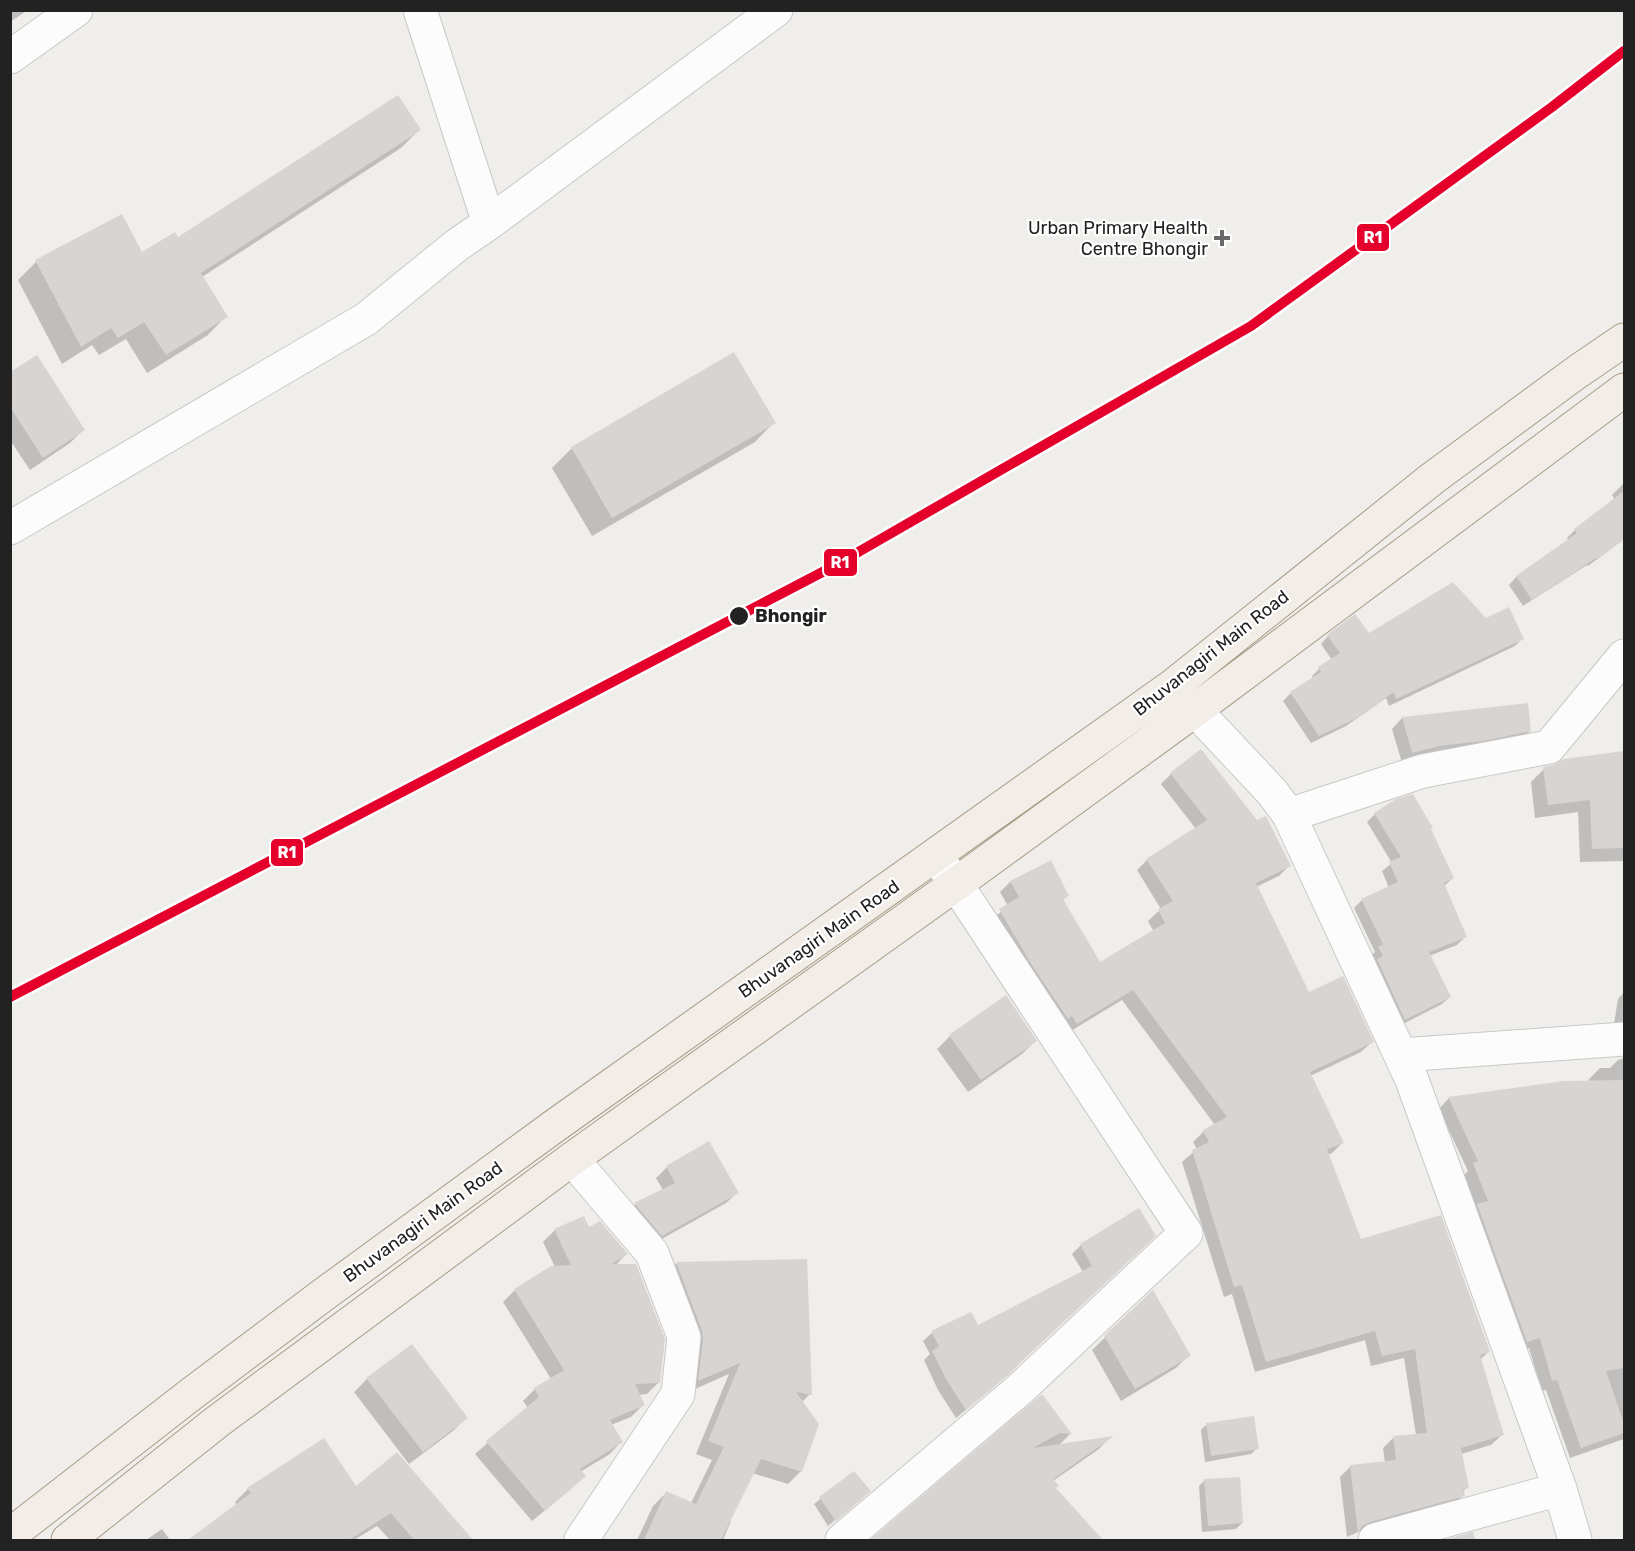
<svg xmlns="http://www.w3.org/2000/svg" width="1635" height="1551" font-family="Rubik,sans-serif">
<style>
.shadow{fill:#0003}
.building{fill:#d7d4d2}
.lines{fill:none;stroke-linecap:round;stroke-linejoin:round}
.street-casing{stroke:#c9c8c7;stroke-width:35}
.primary-casing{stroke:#a79c86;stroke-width:35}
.street{stroke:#fdfcfc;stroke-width:33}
.primary{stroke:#f3ede7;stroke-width:33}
.rail-1-casing{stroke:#fff;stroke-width:15}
.rail-1{stroke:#e4002b;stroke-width:10}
.poi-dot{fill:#6a6968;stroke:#fff;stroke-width:2}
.stop-dot{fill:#222;stroke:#fff;stroke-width:2}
.labels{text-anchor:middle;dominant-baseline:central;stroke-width:4.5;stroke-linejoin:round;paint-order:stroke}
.poi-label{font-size:18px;fill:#222;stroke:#fff;text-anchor:end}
.stop-label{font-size:18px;font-weight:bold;fill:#222;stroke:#fff;text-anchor:start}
.street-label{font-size:18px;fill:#222;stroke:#fff}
.line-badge{stroke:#fff;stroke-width:2}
.badge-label{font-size:16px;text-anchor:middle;font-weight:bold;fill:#fff}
</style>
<rect width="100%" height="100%" fill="#f0eeeb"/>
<path class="shadow" d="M 10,10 L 28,10 L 10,22 Z
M 419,130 L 401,148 L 202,277 L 226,316 L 208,335 L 147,373 L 126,339 L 99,355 L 92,345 L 62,364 L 18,280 L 36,262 L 142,254 Z
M 733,354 L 774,422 L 755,442 L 592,536 L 552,468 L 571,449 Z
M 10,374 L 83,430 L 70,443 L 30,470 L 10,440 Z
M 1624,483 L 1624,539 L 1588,566 L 1587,565 L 1523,606 L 1509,585 L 1516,577 L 1569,541 L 1567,538 L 1575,530 L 1615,500 L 1612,495 Z
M 1485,620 L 1523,638 L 1515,646 L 1389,706 L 1386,698 L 1346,726 L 1311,743 L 1283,701 L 1291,693 L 1313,679 L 1312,676 L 1319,669 L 1332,660 L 1321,644 L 1328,636 L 1369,635 Z
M 1527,704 L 1530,731 L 1520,741 L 1402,763 L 1392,729 L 1402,718 Z
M 1624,752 L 1624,861 L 1580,862 L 1578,812 L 1535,818 L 1531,782 L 1544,769 L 1554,767 L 1564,760 Z
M 1171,774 L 1289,866 L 1279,876 L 1256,887 L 1309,994 L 1372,1042 L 1361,1052 L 1310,1076 L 1342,1143 L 1332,1153 L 1328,1155 L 1360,1241 L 1489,1351 L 1480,1360 L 1502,1435 L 1491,1445 L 1461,1454 L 1467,1487 L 1463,1492 L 1463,1495 L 1453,1506 L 1358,1532 L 1347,1537 L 1340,1477 L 1351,1466 L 1385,1463 L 1383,1448 L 1393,1438 L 1416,1435 L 1404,1358 L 1371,1366 L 1365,1340 L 1255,1372 L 1232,1294 L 1224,1297 L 1182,1162 L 1197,1149 L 1193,1142 L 1204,1131 L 1215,1125 L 1122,1000 L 1066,1034 L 990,921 L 1008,906 L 1000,892 L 1010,882 L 1050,862 L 1067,896 L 1062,901 L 1100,964 L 1154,932 L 1148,921 L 1161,909 L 1137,870 L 1147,860 L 1196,829 L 1161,784 Z
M 1375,814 L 1430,829 L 1453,878 L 1444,886 L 1465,937 L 1457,945 L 1429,956 L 1450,997 L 1442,1004 L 1397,1027 L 1371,956 L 1375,952 L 1354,908 L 1362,900 L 1389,888 L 1382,871 L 1392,863 L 1367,822 Z
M 1624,992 L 1624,1035 L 1613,1030 L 1618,999 Z
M 1006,997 L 1035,1041 L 1022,1054 L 968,1092 L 937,1049 L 950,1036 Z
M 1624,1058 L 1624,1439 L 1570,1458 L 1546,1390 L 1542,1391 L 1529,1348 L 1516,1351 L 1467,1216 L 1476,1207 L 1464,1175 L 1468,1171 L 1439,1109 L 1449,1098 L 1589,1082 L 1589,1079 L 1600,1068 L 1610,1068 L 1618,1060 Z
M 708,1143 L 737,1193 L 726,1203 L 651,1245 L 625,1215 L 635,1205 L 663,1190 L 656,1178 L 667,1167 Z
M 588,1229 L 626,1254 L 615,1266 L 659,1382 L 647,1394 L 638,1395 L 643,1405 L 631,1417 L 611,1425 L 621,1442 L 610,1454 L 580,1472 L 572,1488 L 532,1521 L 475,1454 L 528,1408 L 523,1401 L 535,1389 L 551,1379 L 503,1302 L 515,1290 L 555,1267 L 543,1242 L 555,1230 Z
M 1145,1244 L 997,1384 L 956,1418 L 938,1390 L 924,1360 L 930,1354 L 923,1341 L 932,1333 L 971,1314 L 977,1327 L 1083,1272 L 1072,1254 L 1081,1245 Z
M 806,1260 L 810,1394 L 802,1402 L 801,1471 L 788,1484 L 752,1473 L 729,1520 L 731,1521 L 723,1540 L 637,1540 L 653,1506 L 666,1493 L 691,1503 L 712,1460 L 696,1454 L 729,1374 L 686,1393 L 663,1277 L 676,1264 Z
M 1152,1293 L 1189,1355 L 1176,1368 L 1121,1401 L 1092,1350 Z
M 367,1379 L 466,1418 L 453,1431 L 409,1464 L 354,1392 Z
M 1042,1396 L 1070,1434 L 1058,1446 L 1109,1438 L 1099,1449 L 1053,1481 L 1055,1488 L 1101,1540 L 953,1540 L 926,1497 Z
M 1207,1424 L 1257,1448 L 1251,1454 L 1205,1462 L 1201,1430 Z
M 396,1454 L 471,1540 L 390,1540 L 377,1526 L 354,1540 L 190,1540 L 237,1505 L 235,1502 L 248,1489 L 355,1488 Z
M 854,1473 L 863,1497 L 828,1526 L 814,1504 Z
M 1205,1480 L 1242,1523 L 1236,1529 L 1202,1532 L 1199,1486 Z
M 911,1508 L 923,1540 L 873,1540 Z
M 162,1529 L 170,1540 L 146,1540 Z"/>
<path class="building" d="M 398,95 L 421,130 L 201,273 L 228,317 L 166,355 L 144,322 L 118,338 L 111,328 L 81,347 L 35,260 L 122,214 L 142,252 L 175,232 L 178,237 Z
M 734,352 L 776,423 L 612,518 L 571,447 Z
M 37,355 L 85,430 L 43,458 L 10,407 L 10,372 Z
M 1624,491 L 1624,539 L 1597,560 L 1596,558 L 1532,600 L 1516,576 L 1577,533 L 1574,529 Z
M 1453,582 L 1486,618 L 1509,607 L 1524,639 L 1396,699 L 1394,692 L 1355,719 L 1319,736 L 1290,692 L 1321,672 L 1318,667 L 1340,653 L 1327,635 L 1355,614 L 1369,633 Z
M 1528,703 L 1531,731 L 1483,741 L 1439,746 L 1412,753 L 1402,717 Z
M 1201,749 L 1257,820 L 1266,816 L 1291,866 L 1256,883 L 1309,992 L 1343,976 L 1374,1042 L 1310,1072 L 1344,1143 L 1327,1149 L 1361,1239 L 1441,1215 L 1490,1352 L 1480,1355 L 1504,1435 L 1461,1448 L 1469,1488 L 1463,1489 L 1465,1496 L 1370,1522 L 1362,1526 L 1358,1533 L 1350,1465 L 1396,1460 L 1393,1436 L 1427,1433 L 1415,1349 L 1382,1356 L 1375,1331 L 1266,1362 L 1242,1285 L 1234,1287 L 1192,1150 L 1209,1142 L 1203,1130 L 1227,1117 L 1133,990 L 1077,1024 L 1072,1016 L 1068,1019 L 1030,962 L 999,909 L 1019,897 L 1010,881 L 1051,860 L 1069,896 L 1063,899 L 1100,962 L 1165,923 L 1158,909 L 1173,901 L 1146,859 L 1207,820 L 1170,773 Z
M 1624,751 L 1624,848 L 1592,849 L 1590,800 L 1548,805 L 1543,767 L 1553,765 L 1564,759 Z
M 1413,794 L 1433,828 L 1431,829 L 1454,878 L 1444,883 L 1467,937 L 1429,952 L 1451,997 L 1405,1020 L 1377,959 L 1383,956 L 1378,947 L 1383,944 L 1361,899 L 1398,882 L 1389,862 L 1401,857 L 1374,813 L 1396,799 Z
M 1006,995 L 1037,1041 L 981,1080 L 949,1035 Z
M 1624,1080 L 1624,1368 L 1606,1371 L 1624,1424 L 1624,1433 L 1581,1448 L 1557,1380 L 1552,1381 L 1540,1338 L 1527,1342 L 1477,1204 L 1488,1201 L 1473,1163 L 1478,1161 L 1448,1097 L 1564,1081 Z
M 709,1141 L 739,1193 L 662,1236 L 634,1203 L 675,1183 L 666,1166 Z
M 1139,1208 L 1156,1236 L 1024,1359 L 1019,1362 L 1020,1363 L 1008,1375 L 966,1410 L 947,1381 L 932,1351 L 939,1346 L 931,1331 L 971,1312 L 978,1325 L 1092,1266 L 1080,1244 Z
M 584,1216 L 589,1227 L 600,1221 L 628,1254 L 611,1264 L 636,1264 L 665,1339 L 660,1383 L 635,1384 L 645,1405 L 610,1420 L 623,1442 L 580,1469 L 586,1476 L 545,1511 L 486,1441 L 539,1397 L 534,1388 L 564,1370 L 514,1289 L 551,1266 L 571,1265 L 554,1229 Z
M 807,1259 L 812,1395 L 796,1392 L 819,1424 L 802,1472 L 761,1459 L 721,1540 L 644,1540 L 666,1491 L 696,1504 L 724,1447 L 708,1441 L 740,1363 L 698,1381 L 703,1339 L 702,1331 L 676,1262 Z
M 1153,1290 L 1191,1356 L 1135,1389 L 1104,1336 Z
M 412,1344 L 468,1418 L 423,1452 L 366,1378 Z
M 1042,1394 L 1072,1434 L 1060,1433 L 1033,1448 L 1114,1436 L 1053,1479 L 1059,1486 L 1056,1488 L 1103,1540 L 870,1540 Z
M 1254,1416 L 1259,1449 L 1211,1456 L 1206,1423 Z
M 324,1438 L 356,1486 L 397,1452 L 473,1540 L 414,1540 L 391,1513 L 349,1540 L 188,1540 L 251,1493 L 247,1488 Z
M 854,1471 L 871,1491 L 836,1521 L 819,1497 Z
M 1240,1477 L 1243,1523 L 1208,1526 L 1204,1479 Z
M 1473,1532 L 1475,1540 L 1444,1540 Z"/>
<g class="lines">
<g class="street-casing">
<path id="street" d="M 10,57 L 76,10
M 489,223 L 776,10
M 10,528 L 366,319 L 457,245 L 489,223 L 420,10
M 1195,710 L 1272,792 L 1289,815 L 1412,1080 L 1560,1489
M 1289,815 L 1423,771 L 1549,747 L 1624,656
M 1401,1055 L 1624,1039
M 572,1159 L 652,1253 L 684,1337 L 678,1394 L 581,1540
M 842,1540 L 1020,1389 L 1186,1233 L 956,884 L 936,856
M 1375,1540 L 1560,1489 L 1575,1540"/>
</g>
<g class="primary-casing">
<path id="primary" d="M 10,1535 L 190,1395 L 323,1295 L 553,1127 L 1174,685 L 1433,478 L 1577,372 L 1624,340
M 68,1540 L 218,1421 L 572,1159 L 956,884 L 1195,710 L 1624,390"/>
</g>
<use href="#street" class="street"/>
<use href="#primary" class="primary"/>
<g class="rail-1-casing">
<path id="rail-1" d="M 10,997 L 834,566 L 1251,326 L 1552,107 L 1624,51"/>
</g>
<use href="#rail-1" class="rail-1"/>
</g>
<path class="poi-dot" d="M1219 229h6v6h6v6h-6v6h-6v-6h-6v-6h6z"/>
<circle class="stop-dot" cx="739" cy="616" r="10"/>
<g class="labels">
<g class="poi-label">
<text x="1208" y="228">Urban Primary Health<tspan x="1208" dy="21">Centre Bhongir</tspan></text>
</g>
<g class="stop-label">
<text x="755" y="616">Bhongir</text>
</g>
<g class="street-label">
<text transform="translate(1211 653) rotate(-38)">Bhuvanagiri Main Road</text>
<text transform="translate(819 939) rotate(-35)">Bhuvanagiri Main Road</text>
<text transform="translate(423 1222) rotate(-36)">Bhuvanagiri Main Road</text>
</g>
</g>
<g class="line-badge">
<rect x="1356" y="223" width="34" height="29" rx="6" fill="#e4002b"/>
<rect x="823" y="548" width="35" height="29" rx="6" fill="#e4002b"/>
<rect x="270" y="838" width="34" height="29" rx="6" fill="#e4002b"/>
</g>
<g class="badge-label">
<text x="1373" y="243">R1</text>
<text x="840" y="568">R1</text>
<text x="287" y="858">R1</text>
</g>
<rect width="1635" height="1551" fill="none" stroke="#222222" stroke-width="24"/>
</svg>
